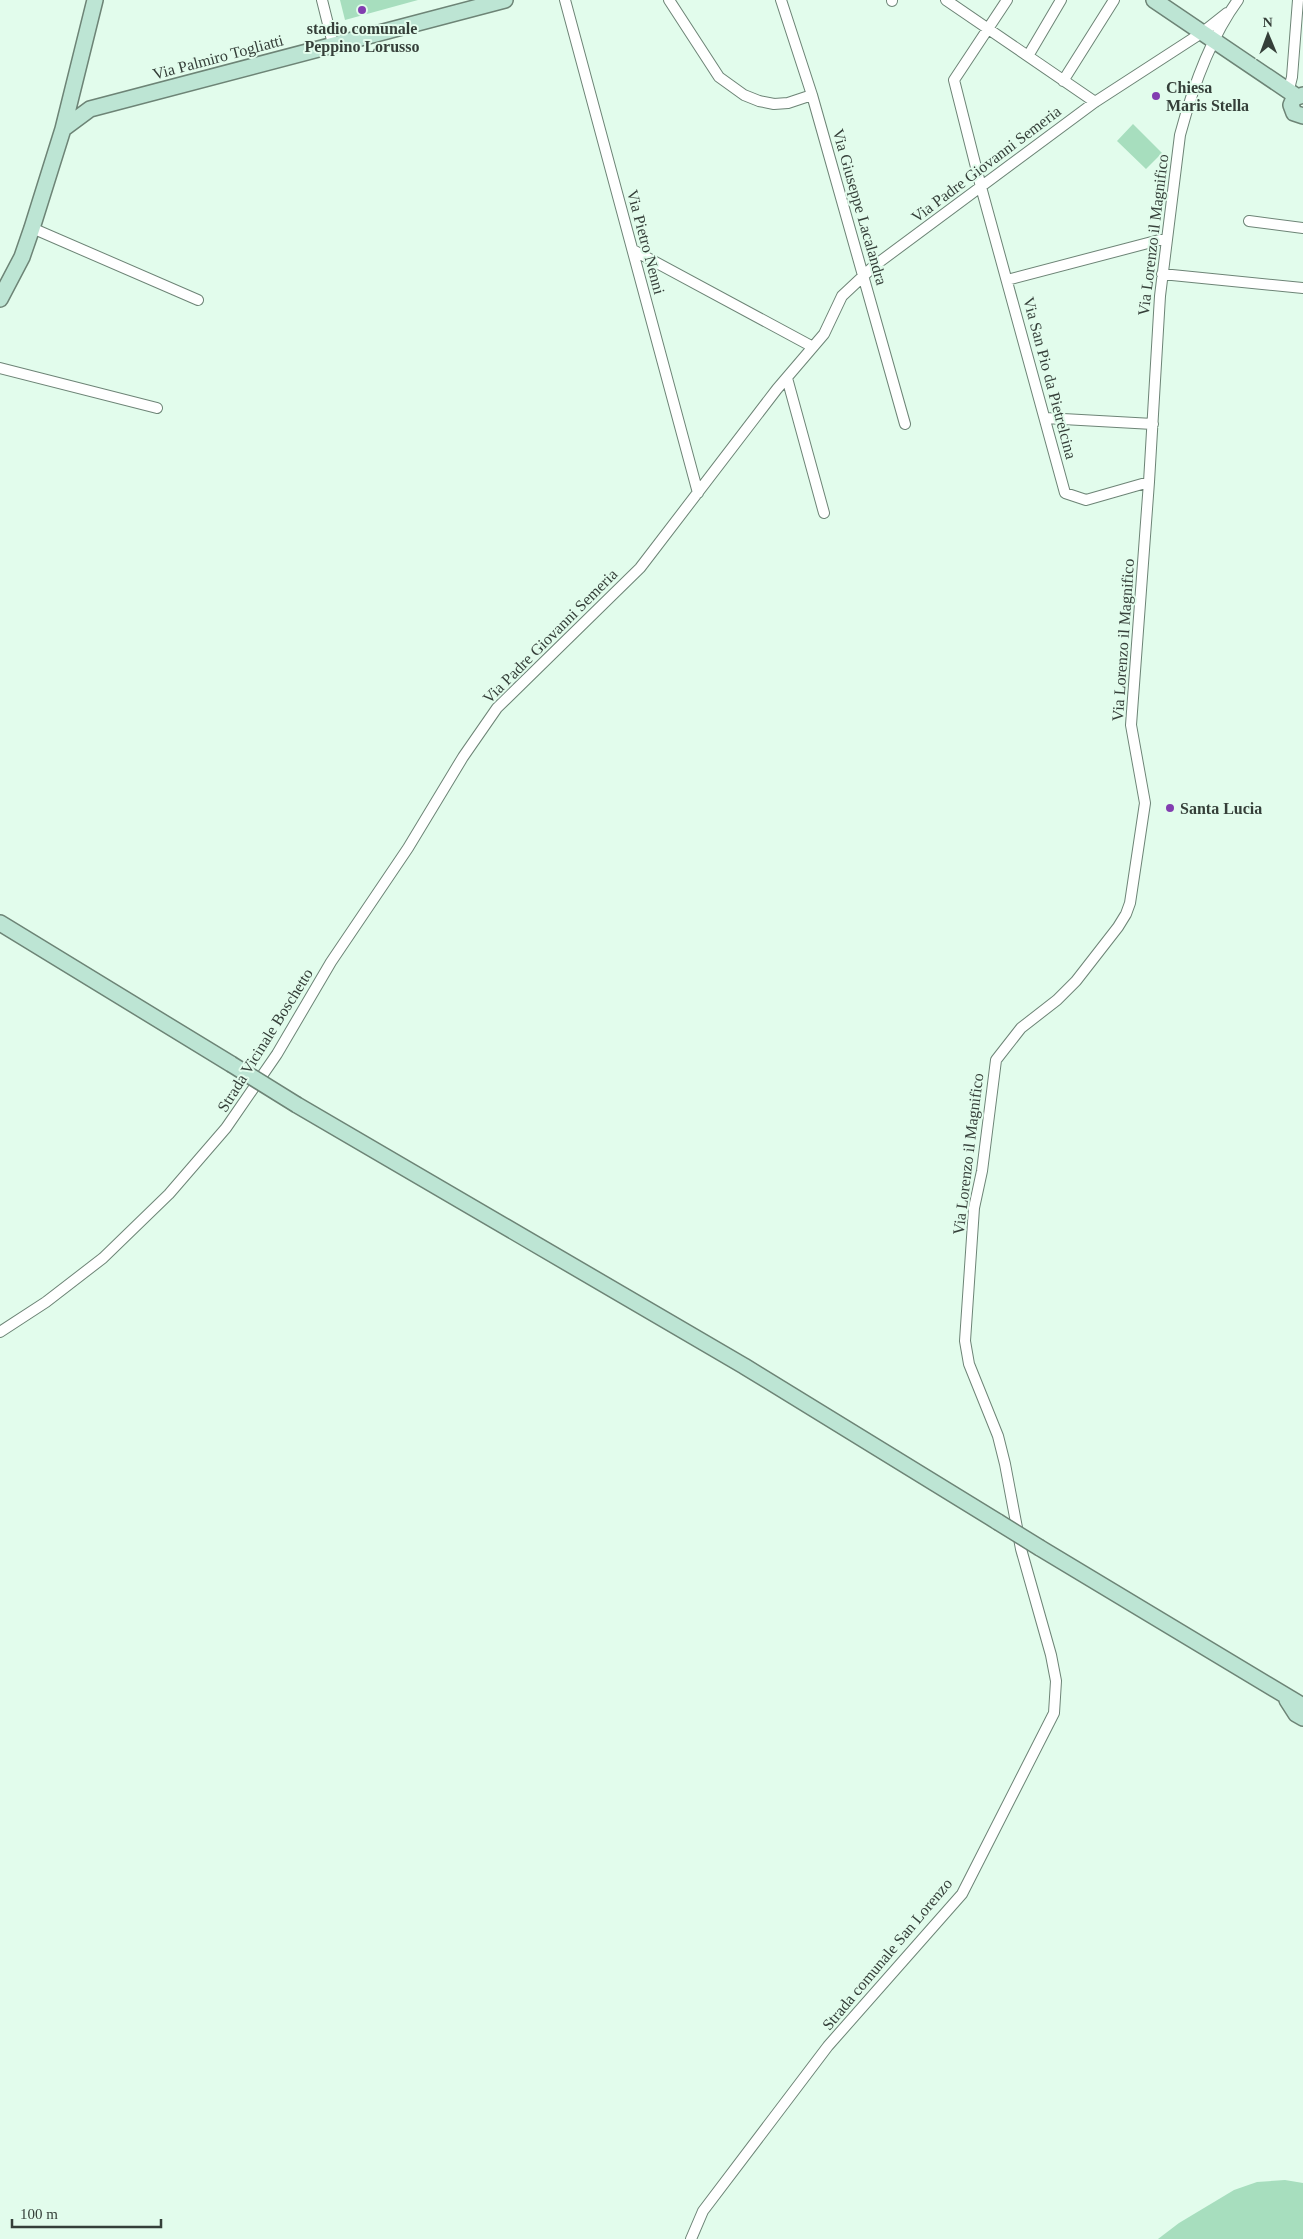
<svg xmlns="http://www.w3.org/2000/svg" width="1303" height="2239" font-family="Georgia,serif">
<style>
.park{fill:#a7debe}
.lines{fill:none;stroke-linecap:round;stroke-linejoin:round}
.street-casing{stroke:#6d8476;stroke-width:12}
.secondary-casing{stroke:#6d8476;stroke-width:18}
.street{stroke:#fff;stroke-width:10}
.secondary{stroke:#bde5d4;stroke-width:15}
.secondary-bridge-casing{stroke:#6d8476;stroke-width:18;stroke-linecap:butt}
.secondary-bridge{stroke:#bde5d4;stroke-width:15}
.poi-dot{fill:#823db0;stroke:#e2fcec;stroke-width:2}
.labels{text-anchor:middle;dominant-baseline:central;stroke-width:4;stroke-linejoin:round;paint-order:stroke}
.poi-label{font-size:16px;font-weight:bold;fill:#353f39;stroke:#e2fcec;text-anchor:start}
.street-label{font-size:16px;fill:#353f39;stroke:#e2fcec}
</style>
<rect width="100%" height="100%" fill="#e2fcec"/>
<path class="park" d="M 340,0 L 418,0 L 345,20 Z
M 1133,124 L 1162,153 L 1146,169 L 1117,141 Z
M 1285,2180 L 1303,2183 L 1303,2239 L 1158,2239 L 1179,2223 L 1234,2190 L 1257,2182 Z"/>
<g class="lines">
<g class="street-casing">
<path id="street" d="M 322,0 L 333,44
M 565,0 L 698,493
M 669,0 L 719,77 L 744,95 L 759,101 L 774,104 L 788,103 L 812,95
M 781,0 L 812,95 L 905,424
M 946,0 L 1095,102
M 1007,0 L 954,80 L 981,187 L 1065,493 L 1086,500 L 1149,482
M 892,1 L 892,0
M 1028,56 L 1061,0
M 1063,81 L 1114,0
M 1289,89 L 1292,77 L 1298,0
M 1249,221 L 1303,228
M 32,228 L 198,300
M 633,250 L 813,347
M 1162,274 L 1303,288
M 1007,280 L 1167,238
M 0,368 L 157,408
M 787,378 L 824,513
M 1045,418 L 1153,424
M 0,1332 L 46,1302 L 103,1258 L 169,1194 L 226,1128 L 277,1054 L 331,962 L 408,848 L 463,757 L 497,708 L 640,568 L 777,389 L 824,334 L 842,296 L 874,266 L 1095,102 L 1203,32 L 1227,13
M 691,2239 L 703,2211 L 828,2046 L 962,1894 L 1054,1713 L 1056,1681 L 1051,1655 L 1021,1549 L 1005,1464 L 998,1436 L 969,1364 L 965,1341 L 974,1208 L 982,1171 L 996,1060 L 1021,1028 L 1057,1000 L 1076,981 L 1118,927 L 1126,914 L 1130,903 L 1145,803 L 1131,725 L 1149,482 L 1160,296 L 1180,135 C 1192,90 1210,38 1238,0"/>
</g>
<g class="secondary-casing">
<path id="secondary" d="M 1154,0 L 1296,96
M 1303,95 L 1294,98 L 1291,105 L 1294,113 L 1303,116
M 63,129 L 90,109 L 505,0
M 0,299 L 22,257 L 32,228 L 63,129 L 95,0
M 0,923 L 231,1064
M 297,1105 L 744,1366 L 998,1522
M 1040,1548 L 1303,1706
M 1287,1700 L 1296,1714 L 1303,1718"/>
</g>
<use href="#street" class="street"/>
<use href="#secondary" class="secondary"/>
<g class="secondary-bridge-casing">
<path id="secondary-bridge" d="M 231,1064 L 297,1105
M 998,1522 L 1040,1548"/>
</g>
<use href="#secondary-bridge" class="secondary-bridge"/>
</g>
<g class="poi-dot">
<circle cx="362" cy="10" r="5"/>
<circle cx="1156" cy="96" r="5"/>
<circle cx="1170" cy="808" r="5"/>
</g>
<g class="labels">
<g class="poi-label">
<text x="362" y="28" text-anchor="middle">stadio comunale<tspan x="362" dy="18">Peppino Lorusso</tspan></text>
<text x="1166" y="87">Chiesa<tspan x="1166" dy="18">Maris Stella</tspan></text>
<text x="1180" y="808">Santa Lucia</text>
</g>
<g class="street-label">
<text transform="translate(218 57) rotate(-15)">Via Palmiro Togliatti</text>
<text transform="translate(986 164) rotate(-37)">Via Padre Giovanni Semeria</text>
<text transform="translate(860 207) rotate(74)">Via Giuseppe Lacalandra</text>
<text transform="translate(1153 235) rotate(-83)">Via Lorenzo il Magnifico</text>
<text transform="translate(646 242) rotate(75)">Via Pietro Nenni</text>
<text transform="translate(1050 378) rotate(75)">Via San Pio da Pietrelcina</text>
<text transform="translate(550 636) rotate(-45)">Via Padre Giovanni Semeria</text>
<text transform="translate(1123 640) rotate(-86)">Via Lorenzo il Magnifico</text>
<text transform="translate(265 1040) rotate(-58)">Strada Vicinale Boschetto</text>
<text transform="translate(968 1154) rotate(-83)">Via Lorenzo il Magnifico</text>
<text transform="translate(887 1954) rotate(-50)">Strada comunale San Lorenzo</text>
</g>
</g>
<g transform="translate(1268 35) rotate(359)" stroke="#e2fcec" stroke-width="4" paint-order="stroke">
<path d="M0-4L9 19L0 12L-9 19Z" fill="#353f39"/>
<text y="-8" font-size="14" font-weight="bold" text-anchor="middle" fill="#353f39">N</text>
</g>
<path d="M12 2219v8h149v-8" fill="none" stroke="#353f39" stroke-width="2.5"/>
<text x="20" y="2219" font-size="15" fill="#353f39" stroke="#e2fcec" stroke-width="4" paint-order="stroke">100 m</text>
</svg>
